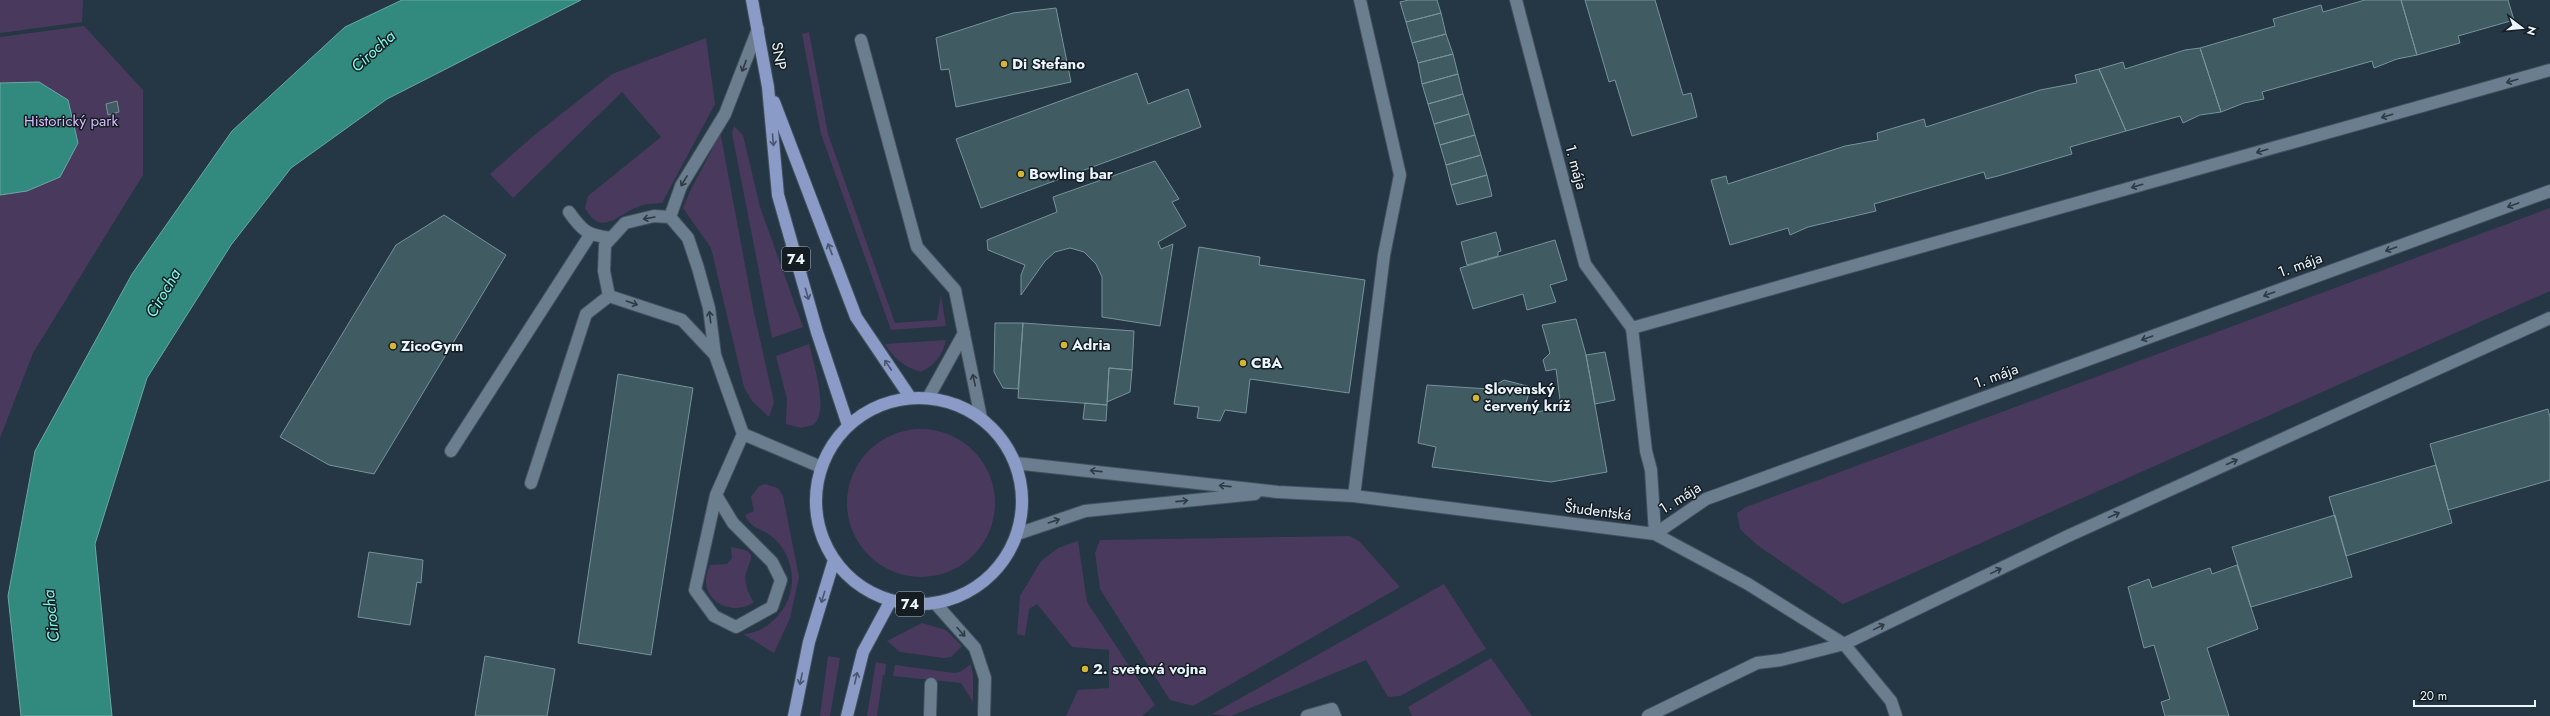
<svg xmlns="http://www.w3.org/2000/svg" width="2550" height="716" font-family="Jost,sans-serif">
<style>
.green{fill:#493a5d}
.water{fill:#32897e;stroke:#69a9a4}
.building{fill:#405b62;stroke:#77949a}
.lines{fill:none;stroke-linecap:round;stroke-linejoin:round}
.lane-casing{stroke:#42515d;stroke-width:14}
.street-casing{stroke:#42515d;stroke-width:14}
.primary-casing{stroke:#42515d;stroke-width:14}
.lane{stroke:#6b7e8f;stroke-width:12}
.street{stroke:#6b7e8f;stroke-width:12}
.primary{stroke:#8a9bc7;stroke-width:12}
.oneway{stroke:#2f3a43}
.oneway2{stroke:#4a566d}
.poi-dot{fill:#d5b534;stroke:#151d23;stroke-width:1.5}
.labels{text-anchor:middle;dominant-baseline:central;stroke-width:3;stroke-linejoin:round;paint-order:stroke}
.shield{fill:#151d23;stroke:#aab4bc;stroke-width:1}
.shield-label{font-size:14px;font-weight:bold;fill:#eaf5fe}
.street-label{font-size:15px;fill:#eaf5fe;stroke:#151d23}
.poi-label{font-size:15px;font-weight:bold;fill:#eaf5fe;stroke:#151d23;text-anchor:start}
.park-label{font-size:15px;fill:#d7bdfc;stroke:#151d23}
.water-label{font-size:16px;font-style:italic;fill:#81fceb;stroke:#151d23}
</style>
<rect width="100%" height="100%" fill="#253644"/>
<path class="green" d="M 0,0 L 83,0 L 82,22 L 0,33 Z
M 84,26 L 143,90 L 143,175 L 33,353 L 0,438 L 0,37 Z
M 809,32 L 828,134 L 895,323 L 937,320 L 941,295 L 946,326 L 891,330 L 821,134 L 802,34 Z
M 706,38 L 715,104 L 662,203 C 655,204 646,203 640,206 C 618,213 602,239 585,208 L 588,196 L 661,137 L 622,92 L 513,198 L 490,174 L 532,137 L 612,74 Z
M 734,126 L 743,135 L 760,207 L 803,327 L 772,338 L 732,133 Z
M 720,131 L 754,313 L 774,402 L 769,417 L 752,401 L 744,387 L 711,248 L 683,208 C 693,181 710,158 720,131 Z
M 2550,208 L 2550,291 L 1843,604 L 1757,545 L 1740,529 L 1737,513 L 1746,507 Z
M 946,340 C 942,356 936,364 921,372 C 905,367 894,359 885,344 Z
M 809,344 C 813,361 830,413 813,425 L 801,428 L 786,424 L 787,399 L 776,356 Z
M847 503a74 74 0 1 1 148 0a74 74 0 1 1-148 0Z
M 765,484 L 778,488 L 783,496 L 799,577 L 790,618 L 774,653 L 743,634 C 761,633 773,623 783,609 C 799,586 793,552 770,535 C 760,528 750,528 745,515 L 754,511 L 751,497 L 759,486 Z
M 1350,536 L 1360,542 L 1400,587 L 1193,706 L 1170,700 L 1100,589 L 1095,553 L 1100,540 Z
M 1078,541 L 1087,602 L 1155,705 L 1142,716 L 1066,716 L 1078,690 L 1109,688 L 1109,650 L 1072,647 L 1037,604 L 1029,609 L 1025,636 L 1017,634 L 1020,596 L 1041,561 L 1058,548 Z
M 731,547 C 758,552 752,554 746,573 C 743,581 749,596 754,602 C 737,615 708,606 706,583 C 705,577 708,571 710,565 L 727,564 L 732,558 Z
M 1444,584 L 1486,649 L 1400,696 L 1388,697 L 1366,660 L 1231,716 L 1212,714 Z
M 922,623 L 946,630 L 962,646 L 951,657 L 944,658 L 900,652 L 887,641 Z
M 828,656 L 840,658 L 830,716 L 820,716 Z
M 1491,658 L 1532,716 L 1412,716 L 1408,707 Z
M 876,662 L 886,664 L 885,675 L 883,675 L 877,716 L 867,716 Z
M 971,664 L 973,675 L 973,702 L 961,683 L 893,676 L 895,665 L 954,673 L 960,672 Z"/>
<path class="water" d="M 402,0 L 581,0 L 387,99 L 291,168 L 231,245 L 147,378 L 95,544 L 112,716 L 21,716 L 8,596 L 35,451 L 132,274 L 232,131 L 345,27 Z
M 39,82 L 68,100 L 78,143 L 60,177 L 27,191 L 0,195 L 0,83 Z"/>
<path class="building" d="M 1409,0 L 1437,0 L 1441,13 L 1406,22 L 1400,2 Z
M 1585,0 L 1655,0 L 1683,95 L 1691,93 L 1697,117 L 1632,136 L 1615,80 L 1609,82 Z
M 2365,0 L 2401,0 L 2417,55 L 2397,59 L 2374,68 L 2372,61 L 2262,92 L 2264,99 L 2244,103 L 2221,112 L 2200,48 L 2275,26 L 2273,19 L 2321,5 L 2323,12 Z
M 2401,0 L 2508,0 L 2514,20 L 2458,36 L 2460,43 L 2417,55 Z
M 1056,8 L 1071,82 L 956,107 L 949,69 L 941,70 L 936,38 L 1013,13 Z
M 1441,13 L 1446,34 L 1412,43 L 1406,22 Z
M 1446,34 L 1453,54 L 1418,63 L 1412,43 Z
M 2200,48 L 2221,112 L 2200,115 L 2183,123 L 2180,116 L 2126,131 L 2099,69 L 2123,62 L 2125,69 L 2185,50 Z
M 1453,54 L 1458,74 L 1422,84 L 1418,63 Z
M 2099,69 L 2126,131 L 2070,147 L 2072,154 L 1998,176 L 1986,179 L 1984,172 L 1874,204 L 1876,211 L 1808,227 L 1790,235 L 1788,228 L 1730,245 L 1711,180 L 1726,176 L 1728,184 L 1845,146 L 1878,140 L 1877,133 L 1924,119 L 1926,127 L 2040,90 L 2077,83 L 2075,75 Z
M 1137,73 L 1148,104 L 1188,89 L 1201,127 L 981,208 L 956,139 Z
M 1458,74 L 1463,94 L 1428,104 L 1422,84 Z
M 1463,94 L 1469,114 L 1434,124 L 1428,104 Z
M 117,101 L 119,112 L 108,115 L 106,104 Z
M 1469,114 L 1475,135 L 1440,145 L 1434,124 Z
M 1475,135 L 1481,155 L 1446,165 L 1440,145 Z
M 1481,155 L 1487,175 L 1451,185 L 1446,165 Z
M 1155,161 L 1179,199 L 1172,202 L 1186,226 L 1158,242 L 1161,249 L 1173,244 L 1160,326 L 1102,317 L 1102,277 L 1096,264 L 1084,252 L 1070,248 L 1055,252 L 1045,261 L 1021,295 L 1021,275 L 1025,265 L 988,250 L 987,240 L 1057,212 L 1053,197 Z
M 1487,175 L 1492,196 L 1457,205 L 1451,185 Z
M 444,215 L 506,255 L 374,474 L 329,465 L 280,437 L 396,245 Z
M 1496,232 L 1501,251 L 1498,252 L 1498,256 L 1467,265 L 1461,242 Z
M 1555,240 L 1567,280 L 1550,285 L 1556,302 L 1527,310 L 1523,294 L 1473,309 L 1460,268 Z
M 1199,247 L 1260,257 L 1259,265 L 1365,280 L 1349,393 L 1250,379 L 1246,413 L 1225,410 L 1220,421 L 1197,418 L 1199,407 L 1174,404 Z
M 1576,319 L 1586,355 L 1607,472 L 1551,482 L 1432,467 L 1436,447 L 1418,443 L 1427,385 L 1489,389 L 1504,380 L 1531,387 L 1524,409 L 1537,412 L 1561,407 L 1556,369 L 1546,371 L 1543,360 L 1550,353 L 1542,325 Z
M 995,323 L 1023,323 L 1018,389 L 1003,388 L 994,372 Z
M 1023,323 L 1134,331 L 1132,370 L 1109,368 L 1107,405 L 1018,398 Z
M 1605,352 L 1615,400 L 1595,404 L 1586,355 Z
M 1109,368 L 1132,370 L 1130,392 L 1107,402 Z
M 618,374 L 693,388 L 651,655 L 578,643 Z
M 1085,403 L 1107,405 L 1106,421 L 1083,419 Z
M 2548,409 L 2550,418 L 2550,480 L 2448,510 L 2430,444 Z
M 2436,465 L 2452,523 L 2346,556 L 2329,497 Z
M 2335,515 L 2352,577 L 2251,607 L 2232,547 Z
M 369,552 L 423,560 L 421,583 L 417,582 L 410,625 L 358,617 Z
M 2237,565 L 2258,629 L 2207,648 L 2229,716 L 2165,716 L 2161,702 L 2170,699 L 2154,645 L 2144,648 L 2128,587 L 2149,579 L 2152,588 L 2210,568 L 2212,574 Z
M 485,656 L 555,669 L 547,716 L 475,716 Z"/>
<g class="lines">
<g class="lane-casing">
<path id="lane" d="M 1516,0 L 1585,264 L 1632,328
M 861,40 L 917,247 L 955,290 L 981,418
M 569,212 C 583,232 588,235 611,238
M 670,217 L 681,186 L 725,114 L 758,29
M 715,355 L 682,320 L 609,296 L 604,271 L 605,245 L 625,223 L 654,216 L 670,217 L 688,238 L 698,268 L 709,308 L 715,355 L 743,434 L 821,467
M 928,398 L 964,333
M 451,451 L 590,235
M 531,483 L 586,314 L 609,296
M 716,495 L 733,523 L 772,562 L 781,580 L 772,607 L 736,627 L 714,616 L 695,590 L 716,495 L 743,434
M 1354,496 L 1384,255 L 1400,175 L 1360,0
M 935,603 L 975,648 L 985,678 L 984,716
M 930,716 L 931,684
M 1648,716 L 1757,663 L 1781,660 L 1844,644"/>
</g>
<g class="street-casing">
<path id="street" d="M 1015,463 L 1278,492 L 1354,496 L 1655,534 L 1748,584 L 1844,644 L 1891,701 L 1896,716
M 1017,534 L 1085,511 L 1255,494
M 1655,534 L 1651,470 L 1646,451 L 1632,328 L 2550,70
M 1655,534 L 1706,499 L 2550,191
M 1844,644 L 2068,536 L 2550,318
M 1307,716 L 1332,709 L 1335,716"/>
</g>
<g class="primary-casing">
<path id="primary" d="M 752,0 L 768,87 L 778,195 L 817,332 L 848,425
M 774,102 L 856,317 L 910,397
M816 501a103 103 0 1 1 206 0a103 103 0 1 1-206 0Z
M 794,716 L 809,642 L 834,560
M 847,716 L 863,652 L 891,600"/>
</g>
<use href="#lane" class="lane"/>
<use href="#street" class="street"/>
<use href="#primary" class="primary"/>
</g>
<defs><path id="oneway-shaft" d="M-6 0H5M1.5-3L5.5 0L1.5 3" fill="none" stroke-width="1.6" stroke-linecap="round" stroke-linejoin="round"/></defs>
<g class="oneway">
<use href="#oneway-shaft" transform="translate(744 66) rotate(111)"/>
<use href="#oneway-shaft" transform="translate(2512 81) rotate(164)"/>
<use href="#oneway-shaft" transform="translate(2387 116) rotate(164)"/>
<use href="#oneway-shaft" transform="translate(2262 151) rotate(164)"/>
<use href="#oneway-shaft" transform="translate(684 181) rotate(121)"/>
<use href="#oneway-shaft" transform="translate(2137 186) rotate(164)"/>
<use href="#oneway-shaft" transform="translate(2513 205) rotate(160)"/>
<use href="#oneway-shaft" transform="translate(649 218) rotate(170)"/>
<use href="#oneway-shaft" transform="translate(2391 249) rotate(160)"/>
<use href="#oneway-shaft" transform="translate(2269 294) rotate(160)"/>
<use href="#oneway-shaft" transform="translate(632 303) rotate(19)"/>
<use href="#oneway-shaft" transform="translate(710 317) rotate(-97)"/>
<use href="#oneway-shaft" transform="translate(2147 338) rotate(160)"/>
<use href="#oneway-shaft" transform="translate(974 380) rotate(-103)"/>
<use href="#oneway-shaft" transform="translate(2232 462) rotate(-24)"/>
<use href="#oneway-shaft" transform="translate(1096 471) rotate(-174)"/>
<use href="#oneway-shaft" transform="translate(1225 486) rotate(-174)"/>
<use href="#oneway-shaft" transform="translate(1182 501) rotate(-6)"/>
<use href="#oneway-shaft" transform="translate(2114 515) rotate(-24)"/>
<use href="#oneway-shaft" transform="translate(1054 521) rotate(-19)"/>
<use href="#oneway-shaft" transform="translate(1996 571) rotate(-26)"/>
<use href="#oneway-shaft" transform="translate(1879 627) rotate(-26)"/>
<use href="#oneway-shaft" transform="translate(961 632) rotate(48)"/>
</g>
<g class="oneway2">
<use href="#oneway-shaft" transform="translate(773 140) rotate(85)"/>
<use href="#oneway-shaft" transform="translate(830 249) rotate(-111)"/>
<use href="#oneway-shaft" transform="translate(807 294) rotate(74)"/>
<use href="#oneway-shaft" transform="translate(888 365) rotate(-124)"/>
<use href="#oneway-shaft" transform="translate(823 597) rotate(107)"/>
<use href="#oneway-shaft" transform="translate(856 678) rotate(-77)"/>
<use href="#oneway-shaft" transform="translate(801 679) rotate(102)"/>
</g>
<g class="poi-dot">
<circle cx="1004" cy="64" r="4"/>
<circle cx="1021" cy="174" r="4"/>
<circle cx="1064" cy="345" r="4"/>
<circle cx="393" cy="346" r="4"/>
<circle cx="1243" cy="363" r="4"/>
<circle cx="1476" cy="398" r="4"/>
<circle cx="1085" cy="669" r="4"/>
</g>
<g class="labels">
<g class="shield">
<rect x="782" y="247" width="28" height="24" rx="3"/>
<rect x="896" y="592" width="28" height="24" rx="3"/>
</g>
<g class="shield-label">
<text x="796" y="259">74</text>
<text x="910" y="604">74</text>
</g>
<g class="street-label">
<text transform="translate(779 56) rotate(80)">SNP</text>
<text transform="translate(1576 167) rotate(75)">1. mája</text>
<text transform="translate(2300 265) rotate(-20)">1. mája</text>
<text transform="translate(1996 376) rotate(-20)">1. mája</text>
<text transform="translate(1680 498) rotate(-32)">1. mája</text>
<text transform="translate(1598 511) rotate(7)">Študentská</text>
</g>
<g class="poi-label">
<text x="1012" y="64">Di Stefano</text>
<text x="1029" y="174">Bowling bar</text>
<text x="1072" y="345">Adria</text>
<text x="401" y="346">ZicoGym</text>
<text x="1251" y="363">CBA</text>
<text x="1484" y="389">Slovenský<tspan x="1484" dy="17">červený kríž</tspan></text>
<text x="1093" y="669">2. svetová vojna</text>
</g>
<g class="park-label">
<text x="71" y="121">Historický park</text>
</g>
<g class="water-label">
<text transform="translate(373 51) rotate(-42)">Cirocha</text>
<text transform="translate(163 293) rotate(-60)">Cirocha</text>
<text transform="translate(51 616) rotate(-96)">Cirocha</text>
</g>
</g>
<g transform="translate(2522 28) rotate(106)" stroke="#151d23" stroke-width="3" paint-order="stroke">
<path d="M0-3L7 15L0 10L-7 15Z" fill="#eaf5fe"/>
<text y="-6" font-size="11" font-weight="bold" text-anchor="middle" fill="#eaf5fe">N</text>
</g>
<path d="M2414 700v6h121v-6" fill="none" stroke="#eaf5fe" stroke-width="2"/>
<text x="2420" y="700" font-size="12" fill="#eaf5fe" stroke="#151d23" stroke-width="3" paint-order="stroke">20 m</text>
</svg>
